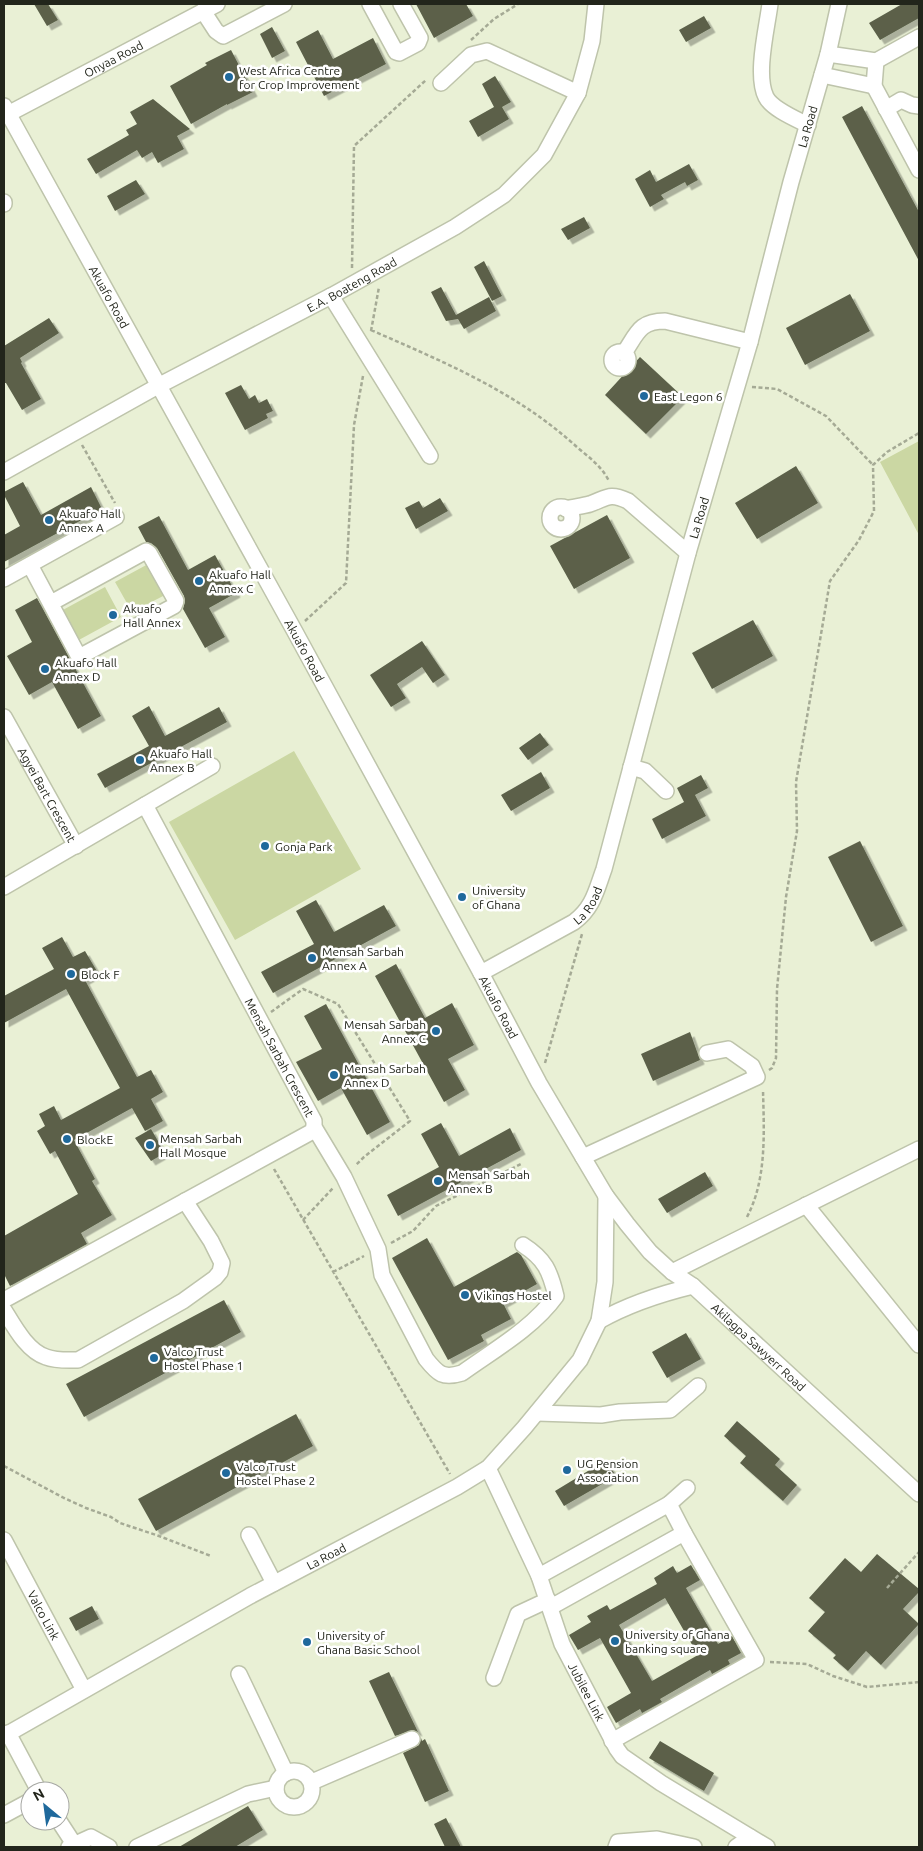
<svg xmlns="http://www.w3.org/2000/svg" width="923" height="1851" font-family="Ubuntu,sans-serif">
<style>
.green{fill:#cbd7a3}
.building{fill:#5b614a;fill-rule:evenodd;filter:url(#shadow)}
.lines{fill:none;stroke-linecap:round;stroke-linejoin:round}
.minor-casing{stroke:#bec4ab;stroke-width:18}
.path{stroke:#a5aa95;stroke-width:2.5;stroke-dasharray:4 2.5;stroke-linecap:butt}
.minor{stroke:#fff;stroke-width:15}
.poi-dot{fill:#1f699c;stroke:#fff;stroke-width:2}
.labels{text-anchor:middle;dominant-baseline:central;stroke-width:5;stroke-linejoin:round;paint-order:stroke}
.street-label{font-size:12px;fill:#22251b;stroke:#fff}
.poi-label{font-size:12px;fill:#22251b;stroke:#fff;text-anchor:start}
</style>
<defs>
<filter id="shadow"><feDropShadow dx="4.5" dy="4.5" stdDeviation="0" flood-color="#0004"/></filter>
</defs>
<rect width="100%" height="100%" fill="#e9f0d5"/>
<path class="green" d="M 919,441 L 919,535 L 880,462 Z
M 150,563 L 167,594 L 132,612 L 115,582 Z
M 105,587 L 121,617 L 77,641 L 61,611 Z
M 294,751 L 361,869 L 235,940 L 169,822 Z"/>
<path class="building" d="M 34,4 L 48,4 L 58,20 L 47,26 Z
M 416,4 L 466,4 L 473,16 L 434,38 Z
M 902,4 L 919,4 L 919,18 L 880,40 L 869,23 Z
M 704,16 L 711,28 L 686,42 L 679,30 Z
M 272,27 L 285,51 L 272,58 L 260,34 Z
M 318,30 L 333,59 L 373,38 L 386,64 L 324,96 L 296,42 Z
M 231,50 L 253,92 L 227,105 L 227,104 L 191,124 L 170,86 L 207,65 L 205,63 Z
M 495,76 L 511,102 L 502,107 L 509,119 L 478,137 L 469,121 L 494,107 L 482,84 Z
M 153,99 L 190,129 L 177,136 L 184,149 L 158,163 L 152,152 L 142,158 L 137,150 L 96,174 L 87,159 L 129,135 L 126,130 L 137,124 L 130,112 Z
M 862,106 L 919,212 L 919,261 L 842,117 Z
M 689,164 L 698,180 L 687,186 L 685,182 L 661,195 L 664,199 L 650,207 L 635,179 L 650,170 L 656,182 Z
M 136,180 L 145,194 L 115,211 L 107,196 Z
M 584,217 L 590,228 L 568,240 L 561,229 Z
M 484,261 L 502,296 L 492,301 L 474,267 Z
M 441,287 L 456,315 L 489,297 L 496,311 L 464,329 L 458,319 L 446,321 L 431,292 Z
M 850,294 L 870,331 L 805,365 L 786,328 Z
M 49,318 L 59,333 L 20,358 L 22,362 L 21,363 L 41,399 L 22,410 L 6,383 L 4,383 L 4,346 Z
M 640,357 L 683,397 L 646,434 L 605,395 Z
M 241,385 L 249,399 L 255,395 L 259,403 L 267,399 L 273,411 L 266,414 L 268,418 L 245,430 L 225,393 Z
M 796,466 L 818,503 L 757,539 L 735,503 Z
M 23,482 L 41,515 L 91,487 L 102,509 L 4,562 L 4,535 L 20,526 L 4,495 L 4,492 Z
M 440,498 L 448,511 L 416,529 L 405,508 L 419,501 L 423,508 Z
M 607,515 L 630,558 L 574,589 L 550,546 Z
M 159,516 L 188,570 L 215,555 L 236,593 L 209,608 L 225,637 L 205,648 L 183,609 L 185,601 L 184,596 L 157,548 L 151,543 L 146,542 L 138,527 Z
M 37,598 L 101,716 L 78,729 L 52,682 L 29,695 L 7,656 L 32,642 L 15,610 Z
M 753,620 L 773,656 L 712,689 L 692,653 Z
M 422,641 L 445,675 L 433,683 L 422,667 L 397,684 L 406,698 L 391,707 L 370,675 Z
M 149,706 L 165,736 L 219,707 L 227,722 L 105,788 L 97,774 L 149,746 L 132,716 Z
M 540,733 L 549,745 L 528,760 L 519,748 Z
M 541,772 L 550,788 L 511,811 L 501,795 Z
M 701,775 L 708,788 L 695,795 L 706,816 L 662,839 L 652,819 L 684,802 L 677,788 Z
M 860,841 L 903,926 L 871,942 L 828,857 Z
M 316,900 L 334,932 L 384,905 L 396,926 L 273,993 L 261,972 L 314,944 L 296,911 Z
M 62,937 L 73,957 L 85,951 L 98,973 L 85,980 L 137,1077 L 151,1070 L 163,1092 L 151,1099 L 163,1121 L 145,1131 L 132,1108 L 74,1140 L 95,1179 L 92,1181 L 112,1215 L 81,1233 L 87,1244 L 10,1286 L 4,1274 L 4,1236 L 78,1194 L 55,1151 L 50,1154 L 37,1131 L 45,1126 L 39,1114 L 54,1106 L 61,1120 L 120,1088 L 66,989 L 4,1023 L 4,996 L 54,969 L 42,948 Z
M 396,964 L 425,1018 L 452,1003 L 474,1045 L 448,1059 L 465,1090 L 444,1102 L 375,976 Z
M 326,1004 L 390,1122 L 367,1135 L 341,1088 L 318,1101 L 296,1062 L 322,1049 L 304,1016 Z
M 690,1032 L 700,1060 L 653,1081 L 641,1054 Z
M 441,1123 L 459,1156 L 510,1128 L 521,1150 L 398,1216 L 387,1195 L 439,1167 L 421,1134 Z
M 151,1129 L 165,1153 L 151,1161 L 135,1138 Z
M 705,1172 L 713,1186 L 667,1213 L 658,1199 Z
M 427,1238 L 454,1287 L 517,1252 L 521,1255 L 537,1284 L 503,1303 L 511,1319 L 481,1335 L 484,1341 L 448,1360 L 392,1258 Z
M 224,1300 L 241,1332 L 84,1417 L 66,1384 Z
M 686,1333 L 701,1359 L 667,1378 L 652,1352 Z
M 296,1414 L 313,1446 L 156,1531 L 138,1499 Z
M 737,1421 L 780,1459 L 775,1465 L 797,1485 L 783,1501 L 740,1463 L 746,1456 L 724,1436 Z
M 606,1460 L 616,1476 L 564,1506 L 555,1491 Z
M 877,1554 L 919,1589 L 919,1592 L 903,1609 L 919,1624 L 881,1665 L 866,1651 L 848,1671 L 833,1658 L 836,1655 L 808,1631 L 825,1612 L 809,1598 L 845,1558 L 861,1572 Z
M 691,1565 L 700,1580 L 686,1588 L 718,1644 L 732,1636 L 741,1653 L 728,1660 L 730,1664 L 712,1674 L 710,1670 L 660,1699 L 662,1702 L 642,1713 L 640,1709 L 616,1723 L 607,1707 L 631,1693 L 600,1638 L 578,1650 L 569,1635 L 591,1622 L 587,1616 L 607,1605 L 610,1610 L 657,1584 L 654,1578 L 673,1566 L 677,1573 ZM 665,1598 L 698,1655 L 652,1681 L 619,1625 Z
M 92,1606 L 99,1619 L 76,1631 L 69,1618 Z
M 389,1672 L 418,1732 L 413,1730 L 395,1736 L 394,1734 L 369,1681 Z
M 421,1738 L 422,1741 L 425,1739 L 449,1791 L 425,1802 L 403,1753 L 419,1745 Z
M 660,1741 L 714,1773 L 704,1791 L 649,1758 Z
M 248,1806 L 263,1830 L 235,1847 L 179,1847 Z
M 446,1818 L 461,1847 L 445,1847 L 434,1824 Z"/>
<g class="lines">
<g class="minor-casing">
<g id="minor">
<path d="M 370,4 L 396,52 L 399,53 L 418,43 L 420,38 L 401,4"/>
<path d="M 770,4 C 767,28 755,75 766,97 C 772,109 796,119 808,125"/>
<path d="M 203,11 L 216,31 L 223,36 L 284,4"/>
<path d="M 828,54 L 876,61 L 919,37"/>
<path d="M 876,61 L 874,86 L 919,170"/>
<path d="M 822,75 L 874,86"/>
<path d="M 441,83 L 471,55 L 487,51 L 578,93"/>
<path id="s1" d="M 4,106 L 294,630 L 481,973 L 539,1083 L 606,1196 L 627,1224 L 650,1252 L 672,1272 L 693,1286 L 919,1494"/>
<path d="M 886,109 L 901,100 L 912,105 L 919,106"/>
<path id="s2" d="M 8,114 L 217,4"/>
<path d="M 4,202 L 4,204"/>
<path d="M 331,296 L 430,456"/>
<circle cx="620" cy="360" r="8"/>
<path d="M 624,353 C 637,334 639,321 665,321 L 750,342"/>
<path id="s3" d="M 4,472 L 158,386 L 331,296 L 455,227 L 504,195 L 544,155 L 578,93 L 592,41 L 596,4"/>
<circle cx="561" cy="518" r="11"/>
<path d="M 566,509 C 574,507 583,506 590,504 C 607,498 609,492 628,501 L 688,553"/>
<path d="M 30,565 L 79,657 L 174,606 L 176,601 L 149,553 L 146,551 L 51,603"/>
<path d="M 4,579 L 116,517"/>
<path id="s4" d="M 4,717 L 76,846"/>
<path d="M 631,767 L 645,771 L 666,791"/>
<path id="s5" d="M 145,805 L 314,1121 L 314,1127 L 344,1177 L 378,1249 L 382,1275 L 426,1359 C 438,1374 443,1379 462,1373 C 494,1350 533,1328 556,1296 C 550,1271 545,1259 523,1245"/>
<path d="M 4,887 L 212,766"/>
<path id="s6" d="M 481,973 L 574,922 C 593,908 596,891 604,869 L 688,553 L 750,342 L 791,182 L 828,54 L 839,4"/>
<path d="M 583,1157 L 757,1077 L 752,1066 L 728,1049 L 707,1053"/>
<path d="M 806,1205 L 919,1345"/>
<path d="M 672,1272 L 919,1149"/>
<path d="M 4,1300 L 313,1131 L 314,1127"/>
<path d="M 4,1310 C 14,1326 27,1351 46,1357 C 56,1361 68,1360 78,1360 L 183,1301 L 215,1278 L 220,1272 L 222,1263 L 211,1241 L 185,1201"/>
<path d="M 599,1321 C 629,1304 660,1294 693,1286"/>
<path d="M 537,1413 L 601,1415 L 620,1412 L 670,1410 L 698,1386"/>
<path id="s7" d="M 488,1468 L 539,1576 L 562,1644 L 617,1749 L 622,1756 L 661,1783 L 767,1847"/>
<path d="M 669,1504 L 687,1488"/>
<path d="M 249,1535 L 274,1583"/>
<path id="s8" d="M 4,1540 L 84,1690"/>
<path d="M 539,1576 L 669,1504 L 684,1533"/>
<path d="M 551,1607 L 684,1533 L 756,1660 L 612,1741"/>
<path d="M 239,1674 L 286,1773"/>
<path d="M 494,1678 L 518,1614 L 548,1600"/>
<path d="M 8,1733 L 39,1791"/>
<path id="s9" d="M 4,1736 L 250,1596 L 457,1487 L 488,1468 L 524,1428 L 580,1360 L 599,1321 L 605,1282 L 606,1196"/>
<circle cx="294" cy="1789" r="18"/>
<path d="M 312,1782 L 412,1739"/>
<path d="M 4,1815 L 30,1801"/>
<path d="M 59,1821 L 74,1844"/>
<path d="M 69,1847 L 91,1837 L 109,1847"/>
<path d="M 137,1847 L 248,1794 L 276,1788"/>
<path d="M 616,1847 L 618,1842 L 657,1839 L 694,1847"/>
<path d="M 736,1847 L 750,1837"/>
</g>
</g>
<path class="path" d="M 471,40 L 494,19 L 518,4
M 352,268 L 354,146 L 426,80
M 371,330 C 446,363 517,392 578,448 C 590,458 602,467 609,481
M 371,331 L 379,287
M 752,387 L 777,389 L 826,416 L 873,465
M 82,445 L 115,503
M 305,621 L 346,583 L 354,425 L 363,376
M 271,1012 L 303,989 L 338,1004 L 410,1121 L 364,1157 L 355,1166
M 545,1063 L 582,934
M 769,1070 L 772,1068 L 776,1058 L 777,989 L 786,897 L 797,831 L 796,782 L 830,581 L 859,540 L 874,511 L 873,465 L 887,452 L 919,433
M 274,1169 L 450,1474
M 747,1217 C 767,1179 764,1132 763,1090
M 303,1220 L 333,1188
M 391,1243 L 413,1231 L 436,1206 L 521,1164
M 333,1272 L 364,1256
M 4,1466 L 64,1498 L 86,1508 L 111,1517 L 120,1523 L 159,1536 L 211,1556
M 887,1588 L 919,1552
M 770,1662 L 807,1664 L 833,1676 L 867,1687 L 919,1682"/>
<use href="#minor" class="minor"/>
</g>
<g class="poi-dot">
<circle cx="229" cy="77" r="5"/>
<circle cx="644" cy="396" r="5"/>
<circle cx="49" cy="520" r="5"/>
<circle cx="199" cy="581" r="5"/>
<circle cx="113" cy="615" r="5"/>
<circle cx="45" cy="669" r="5"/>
<circle cx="140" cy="760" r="5"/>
<circle cx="265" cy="846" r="5"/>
<circle cx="462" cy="897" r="5"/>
<circle cx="312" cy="958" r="5"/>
<circle cx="71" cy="974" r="5"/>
<circle cx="436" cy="1031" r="5"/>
<circle cx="334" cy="1075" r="5"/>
<circle cx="67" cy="1139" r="5"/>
<circle cx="150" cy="1145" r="5"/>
<circle cx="438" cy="1181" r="5"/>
<circle cx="465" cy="1295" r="5"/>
<circle cx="154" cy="1358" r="5"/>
<circle cx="567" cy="1470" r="5"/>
<circle cx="226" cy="1473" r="5"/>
<circle cx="615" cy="1641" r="5"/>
<circle cx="307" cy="1642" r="5"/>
</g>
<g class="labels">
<g class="street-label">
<text stroke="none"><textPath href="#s2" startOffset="119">Onyaa Road</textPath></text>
<text stroke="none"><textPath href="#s6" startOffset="938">La Road</textPath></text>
<text stroke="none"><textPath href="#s3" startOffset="395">E.A. Boateng Road</textPath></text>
<text stroke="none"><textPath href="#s1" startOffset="218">Akuafo Road</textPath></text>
<text stroke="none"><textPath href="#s6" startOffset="532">La Road</textPath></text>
<text stroke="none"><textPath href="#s1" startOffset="622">Akuafo Road</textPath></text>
<text stroke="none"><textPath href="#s4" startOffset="89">Agyei Bart Crescent</textPath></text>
<text stroke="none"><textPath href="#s6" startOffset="128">La Road</textPath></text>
<text stroke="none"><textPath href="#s1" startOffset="1028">Akuafo Road</textPath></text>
<text stroke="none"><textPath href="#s5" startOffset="286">Mensah Sarbah Crescent</textPath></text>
<text stroke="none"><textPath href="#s1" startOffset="1461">Akilagpa Sawyerr Road</textPath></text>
<text stroke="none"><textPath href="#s9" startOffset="369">La Road</textPath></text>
<text stroke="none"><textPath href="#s8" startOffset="85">Valco Link</textPath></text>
<text stroke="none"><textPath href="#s7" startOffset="245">Jubilee Link</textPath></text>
</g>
<g class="poi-label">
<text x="239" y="70">West Africa Centre<tspan x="239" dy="14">for Crop Improvement</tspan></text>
<text x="654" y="396">East Legon 6</text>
<text x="59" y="513">Akuafo Hall<tspan x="59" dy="14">Annex A</tspan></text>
<text x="209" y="574">Akuafo Hall<tspan x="209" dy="14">Annex C</tspan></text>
<text x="123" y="608">Akuafo<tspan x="123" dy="14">Hall Annex</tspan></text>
<text x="55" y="662">Akuafo Hall<tspan x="55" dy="14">Annex D</tspan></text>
<text x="150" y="753">Akuafo Hall<tspan x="150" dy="14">Annex B</tspan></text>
<text x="275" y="846">Gonja Park</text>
<text x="472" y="890">University<tspan x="472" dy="14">of Ghana</tspan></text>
<text x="322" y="951">Mensah Sarbah<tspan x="322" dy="14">Annex A</tspan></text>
<text x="81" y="974">Block F</text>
<text x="426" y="1024" text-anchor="end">Mensah Sarbah<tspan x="426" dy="14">Annex C</tspan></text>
<text x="344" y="1068">Mensah Sarbah<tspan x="344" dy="14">Annex D</tspan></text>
<text x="160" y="1138">Mensah Sarbah<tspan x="160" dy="14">Hall Mosque</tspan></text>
<text x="77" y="1139">BlockE</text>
<text x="448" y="1174">Mensah Sarbah<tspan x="448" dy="14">Annex B</tspan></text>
<text x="475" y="1295">Vikings Hostel</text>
<text x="164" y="1351">Valco Trust<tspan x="164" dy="14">Hostel Phase 1</tspan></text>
<text x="577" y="1463">UG Pension<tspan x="577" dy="14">Association</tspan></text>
<text x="236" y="1466">Valco Trust<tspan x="236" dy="14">Hostel Phase 2</tspan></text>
<text x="625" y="1634">University of Ghana<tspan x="625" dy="14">banking square</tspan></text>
<text x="317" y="1635">University of<tspan x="317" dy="14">Ghana Basic School</tspan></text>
</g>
</g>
<rect width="923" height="1851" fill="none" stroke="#22251b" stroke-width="10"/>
<g transform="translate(45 1806) rotate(331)"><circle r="24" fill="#ffffff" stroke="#a7a8a4"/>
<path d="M0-4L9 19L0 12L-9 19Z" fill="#1f699c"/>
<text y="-8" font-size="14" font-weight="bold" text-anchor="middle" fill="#22251b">N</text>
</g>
</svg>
